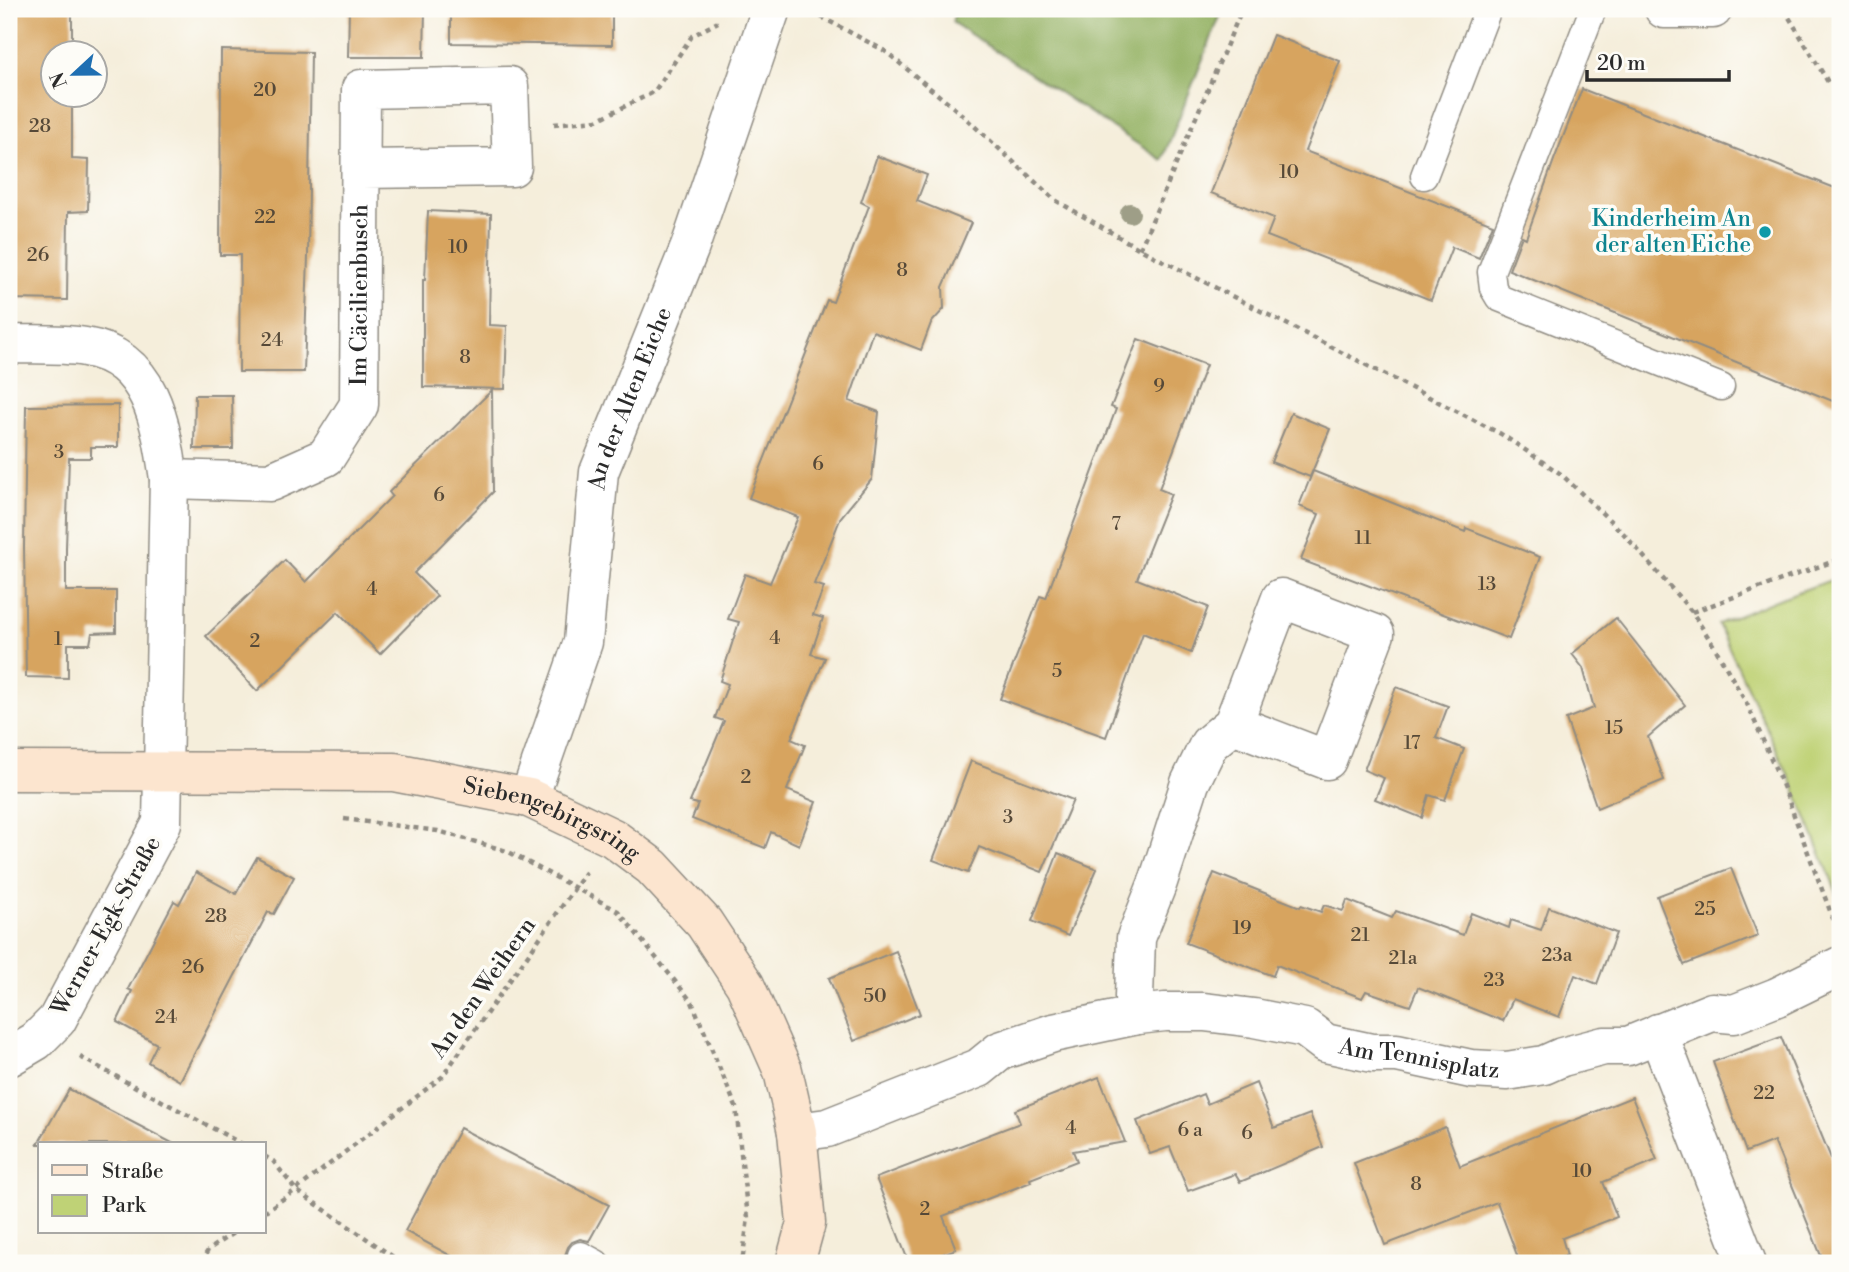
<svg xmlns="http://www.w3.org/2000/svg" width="1849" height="1272" viewBox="0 0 1849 1272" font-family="'Libre Bodoni',serif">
<rect width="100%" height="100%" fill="#fdfcf7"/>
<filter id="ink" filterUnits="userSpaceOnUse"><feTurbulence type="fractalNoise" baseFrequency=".0143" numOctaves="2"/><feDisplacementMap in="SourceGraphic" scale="14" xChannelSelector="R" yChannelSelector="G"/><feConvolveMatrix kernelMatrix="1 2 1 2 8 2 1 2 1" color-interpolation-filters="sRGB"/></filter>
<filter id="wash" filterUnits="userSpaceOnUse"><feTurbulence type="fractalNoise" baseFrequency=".00686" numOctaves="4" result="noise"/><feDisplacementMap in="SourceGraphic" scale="28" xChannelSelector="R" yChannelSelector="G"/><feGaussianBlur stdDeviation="1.57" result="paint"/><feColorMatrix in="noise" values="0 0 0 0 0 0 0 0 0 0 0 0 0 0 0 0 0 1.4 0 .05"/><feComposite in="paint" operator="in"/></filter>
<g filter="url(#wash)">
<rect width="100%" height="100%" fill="#f5eedb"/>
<polygon fill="#bfd276" stroke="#757e50" stroke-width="2" points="1840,577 1840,900 1793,785 1718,624 1781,598"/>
<polygon fill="#97b467" stroke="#617049" stroke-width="2" points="956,9 1223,9 1162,160 952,22"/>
<g id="blocks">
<g fill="#d7a45f">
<polygon points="9,9 72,9 72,52 52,52 52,94 72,94 72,159 89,160 88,211 68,212 67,300 9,299"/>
<polygon points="349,9 425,9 424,57 348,57"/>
<polygon points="451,9 612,9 612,45 451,43"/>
<polygon points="1273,35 1340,61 1305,151 1493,224 1479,258 1452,247 1431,300 1267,236 1274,218 1211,193"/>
<polygon points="221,50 311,52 308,256 304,372 239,372 240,255 220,255"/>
<polygon points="1582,89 1840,190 1840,404 1509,270 1522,236 1526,238 1554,160"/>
<polygon points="877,156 927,175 917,201 971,223 943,287 944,309 931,323 921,350 873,331 849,401 879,412 872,479 841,517 814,584 824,587 813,615 823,618 811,654 825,658 791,739 805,745 787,790 816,802 799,845 771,832 765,848 692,819 698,804 690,802 724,721 715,718 728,684 720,681 739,622 728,619 745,574 770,583 798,517 749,498 827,300 833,302 869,206 861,202"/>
<polygon points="428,211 491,214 489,325 507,326 505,389 423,387 423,280 425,280"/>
<polygon points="1138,339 1206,365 1159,489 1171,494 1137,579 1208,607 1191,653 1143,633 1106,737 1000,699 1040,596 1046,598 1116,409 1111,407"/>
<polygon points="492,390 493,492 414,573 437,596 380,654 338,612 257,691 206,636 285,560 306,582 392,496 389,492"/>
<polygon points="195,395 232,395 233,449 194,449"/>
<polygon points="118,405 118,447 91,447 91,458 69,458 66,548 66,591 116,591 116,632 92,633 90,644 68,644 68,678 26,677 24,547 26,406"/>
<polygon points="1291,413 1330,429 1310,477 1271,462"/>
<polygon points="1313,471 1465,532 1466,528 1540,557 1509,639 1301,560 1319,514 1299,506"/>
<polygon points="1616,618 1685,705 1648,737 1664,780 1597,808 1566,719 1594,708 1583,668 1572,654"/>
<polygon points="1396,687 1448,706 1436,738 1464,749 1445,800 1429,795 1422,818 1375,799 1384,778 1364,770"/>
<polygon points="971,761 1073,800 1042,872 979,847 968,873 933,860"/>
<polygon points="1058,853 1097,869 1068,936 1032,921"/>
<polygon points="257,857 294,877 274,914 268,912 180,1081 148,1062 157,1044 117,1022 132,991 128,989 174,901 179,904 196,872 236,894"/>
<polygon points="1731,868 1758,936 1684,965 1657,896"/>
<polygon points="1214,873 1300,907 1301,905 1321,912 1324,905 1343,911 1347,900 1392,918 1396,911 1463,935 1471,913 1509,928 1511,920 1541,930 1549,907 1616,933 1597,984 1575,975 1559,1017 1513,999 1503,1021 1418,987 1410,1006 1366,991 1362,998 1277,965 1273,976 1186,943"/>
<polygon points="896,951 920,1014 854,1041 829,978"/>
<polygon points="1781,1037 1840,1180 1840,1263 1824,1263 1774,1141 1746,1152 1713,1062"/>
<polygon points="1099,1077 1125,1142 1073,1151 1077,1161 1030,1179 1031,1182 943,1216 956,1249 919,1263 909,1263 876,1178 1020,1123 1015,1110"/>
<polygon points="1256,1083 1274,1128 1310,1114 1323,1147 1240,1182 1235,1174 1188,1191 1170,1147 1150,1154 1137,1121 1203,1094 1207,1104"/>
<polygon points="69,1089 174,1144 38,1144"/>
<polygon points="1632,1097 1657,1160 1603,1182 1617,1217 1562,1238 1567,1255 1548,1263 1520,1263 1497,1202 1385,1245 1354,1163 1445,1127 1460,1166"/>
<polygon points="460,1128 609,1205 589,1241 580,1239 572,1242 568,1247 565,1255 568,1263 464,1263 405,1231"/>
</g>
</g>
</g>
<g filter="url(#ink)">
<use href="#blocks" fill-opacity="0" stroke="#908c83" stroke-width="2"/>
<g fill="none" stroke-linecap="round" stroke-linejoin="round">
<g stroke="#908c83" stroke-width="29">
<g id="lane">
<polyline points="1593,9 1491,272 1493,288 1499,298 1721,387"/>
<polyline points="1424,176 1488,9"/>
<polyline points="581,1255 596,1263"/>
</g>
</g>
<g stroke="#908c83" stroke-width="41">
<g id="street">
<polyline points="1664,9 1713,9"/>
<path d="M9,344C34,345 61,343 85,347C152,358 161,424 169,479L162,823L57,1020L36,1041L9,1057"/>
<path id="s1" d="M169,479L270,482L326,457L359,405L361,89L509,86L512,167L361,169"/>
<path id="s2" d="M529,798L583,642L599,472L690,247L771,9"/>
<polyline points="1138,1015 1134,997 1136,938 1158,882 1190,783 1209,744 1233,724 1281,598 1375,634 1327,760 1233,724"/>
<polyline points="1658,1033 1747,1263"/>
<path id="s3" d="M797,1132L827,1128L979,1068L1000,1051L1053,1033L1138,1015L1165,1012H1204L1254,1018L1305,1028L1325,1043L1372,1053H1397L1471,1069L1507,1071L1544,1065L1562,1057L1604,1046H1628L1712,1012L1734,1014L1777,997L1840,966"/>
</g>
</g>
<g stroke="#908c83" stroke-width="41">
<g id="secondary">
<path id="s4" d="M9,771L394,772L529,798L613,838L652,867L704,923L745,985L783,1071L797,1132L806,1223L795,1263"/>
</g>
</g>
<g stroke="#908c83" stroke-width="4.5" stroke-dasharray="5 5" stroke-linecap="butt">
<polyline points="1784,9 1828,82 1840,87"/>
<polyline points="812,12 885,51 959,112 1055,200 1140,249 1501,434 1561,474 1624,534 1692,612 1714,646 1748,706 1783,786 1835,924"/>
<polyline points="554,124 597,120 654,92 692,36 718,22"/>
<polyline points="1140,249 1242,9"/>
<polyline points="1692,612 1840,559"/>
<polyline points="344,819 438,831 507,851 618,911 692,1002 736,1107 748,1218 742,1263"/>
<polyline points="80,1057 242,1144"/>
<polyline points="264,1156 273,1161 296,1190 402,1263"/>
<polyline points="264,1212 296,1190 442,1077 586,872"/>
<polyline points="200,1263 209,1249 235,1232"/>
</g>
<use href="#lane" stroke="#fff" stroke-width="26"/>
<use href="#street" stroke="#fff" stroke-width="38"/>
<use href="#secondary" stroke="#fce5cf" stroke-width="38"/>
</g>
<circle fill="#9e9e87" cx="1130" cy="213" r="10"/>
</g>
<circle fill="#0f9aa8" stroke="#fdfcf7" stroke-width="2.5" cx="1765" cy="232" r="7"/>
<g text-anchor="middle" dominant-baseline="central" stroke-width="7" stroke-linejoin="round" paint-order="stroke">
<g font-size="19" fill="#564938">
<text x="265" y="90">20</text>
<text x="40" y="126">28</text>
<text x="1289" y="172">10</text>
<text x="265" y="217">22</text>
<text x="458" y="247">10</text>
<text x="38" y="255">26</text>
<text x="902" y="270">8</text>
<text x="272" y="340">24</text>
<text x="465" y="357">8</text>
<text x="1159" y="386">9</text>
<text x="59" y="452">3</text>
<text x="818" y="464">6</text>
<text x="439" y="495">6</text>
<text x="1116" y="524">7</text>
<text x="1363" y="538">11</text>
<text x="1487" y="584">13</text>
<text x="372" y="589">4</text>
<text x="775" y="638">4</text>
<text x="58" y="639">1</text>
<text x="255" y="641">2</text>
<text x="1057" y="671">5</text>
<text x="1614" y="728">15</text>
<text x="1412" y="743">17</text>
<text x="746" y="777">2</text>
<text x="1008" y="817">3</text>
<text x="1705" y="909">25</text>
<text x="216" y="916">28</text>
<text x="1242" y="928">19</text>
<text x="1360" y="935">21</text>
<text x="1557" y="955">23a</text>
<text x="1403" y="958">21a</text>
<text x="193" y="967">26</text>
<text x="1494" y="980">23</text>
<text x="875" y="996">50</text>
<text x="166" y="1017">24</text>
<text x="1764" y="1093">22</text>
<text x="1071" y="1128">4</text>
<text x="1190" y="1130">6 a</text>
<text x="1247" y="1133">6</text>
<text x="1582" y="1171">10</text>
<text x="1416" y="1184">8</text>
<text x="925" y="1209">2</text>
</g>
<g font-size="23" fill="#0d838f" stroke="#fdfcf7" text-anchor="end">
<text x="1751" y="219">Kinderheim An<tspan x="1751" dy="26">der alten Eiche</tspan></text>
</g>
<g font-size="23" fill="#2b2b2b" stroke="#fdfcf7">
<text stroke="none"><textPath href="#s1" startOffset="334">Im Cäcilienbusch</textPath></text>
<text stroke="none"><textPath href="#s2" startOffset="415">An der Alten Eiche</textPath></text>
<text stroke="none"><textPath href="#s4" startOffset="551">Siebengebirgsring</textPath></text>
<text transform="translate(106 926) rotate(-61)">Werner-Egk-Straße</text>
<text transform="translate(483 988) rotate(-55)">An den Weihern</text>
<text stroke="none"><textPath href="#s3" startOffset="653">Am Tennisplatz</textPath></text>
</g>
</g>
<rect width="1849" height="1272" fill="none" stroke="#fdfcf7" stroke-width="35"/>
<rect x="38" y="1142" width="228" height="91" fill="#fdfcf7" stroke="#a9a8a5" stroke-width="2"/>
<rect x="52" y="1165" width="35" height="10" fill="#fce5cf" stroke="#a9a8a5" stroke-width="2"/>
<text x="102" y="1178" font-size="21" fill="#2b2b2b">Straße</text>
<rect x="52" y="1195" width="35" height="21" fill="#bfd276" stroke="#a9a8a5" stroke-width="2"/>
<text x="102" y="1212" font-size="21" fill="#2b2b2b">Park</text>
<g transform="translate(74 74) rotate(248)"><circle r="33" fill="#fdfcf7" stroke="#a9a8a5" stroke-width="2"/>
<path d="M0-5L12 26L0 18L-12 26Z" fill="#1f6fb2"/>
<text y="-10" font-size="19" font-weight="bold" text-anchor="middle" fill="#2b2b2b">N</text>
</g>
<path d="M1587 70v10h142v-10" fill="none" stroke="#2b2b2b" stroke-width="3.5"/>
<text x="1597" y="70" font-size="21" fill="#2b2b2b" stroke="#fdfcf7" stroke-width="5" paint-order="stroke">20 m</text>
</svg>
